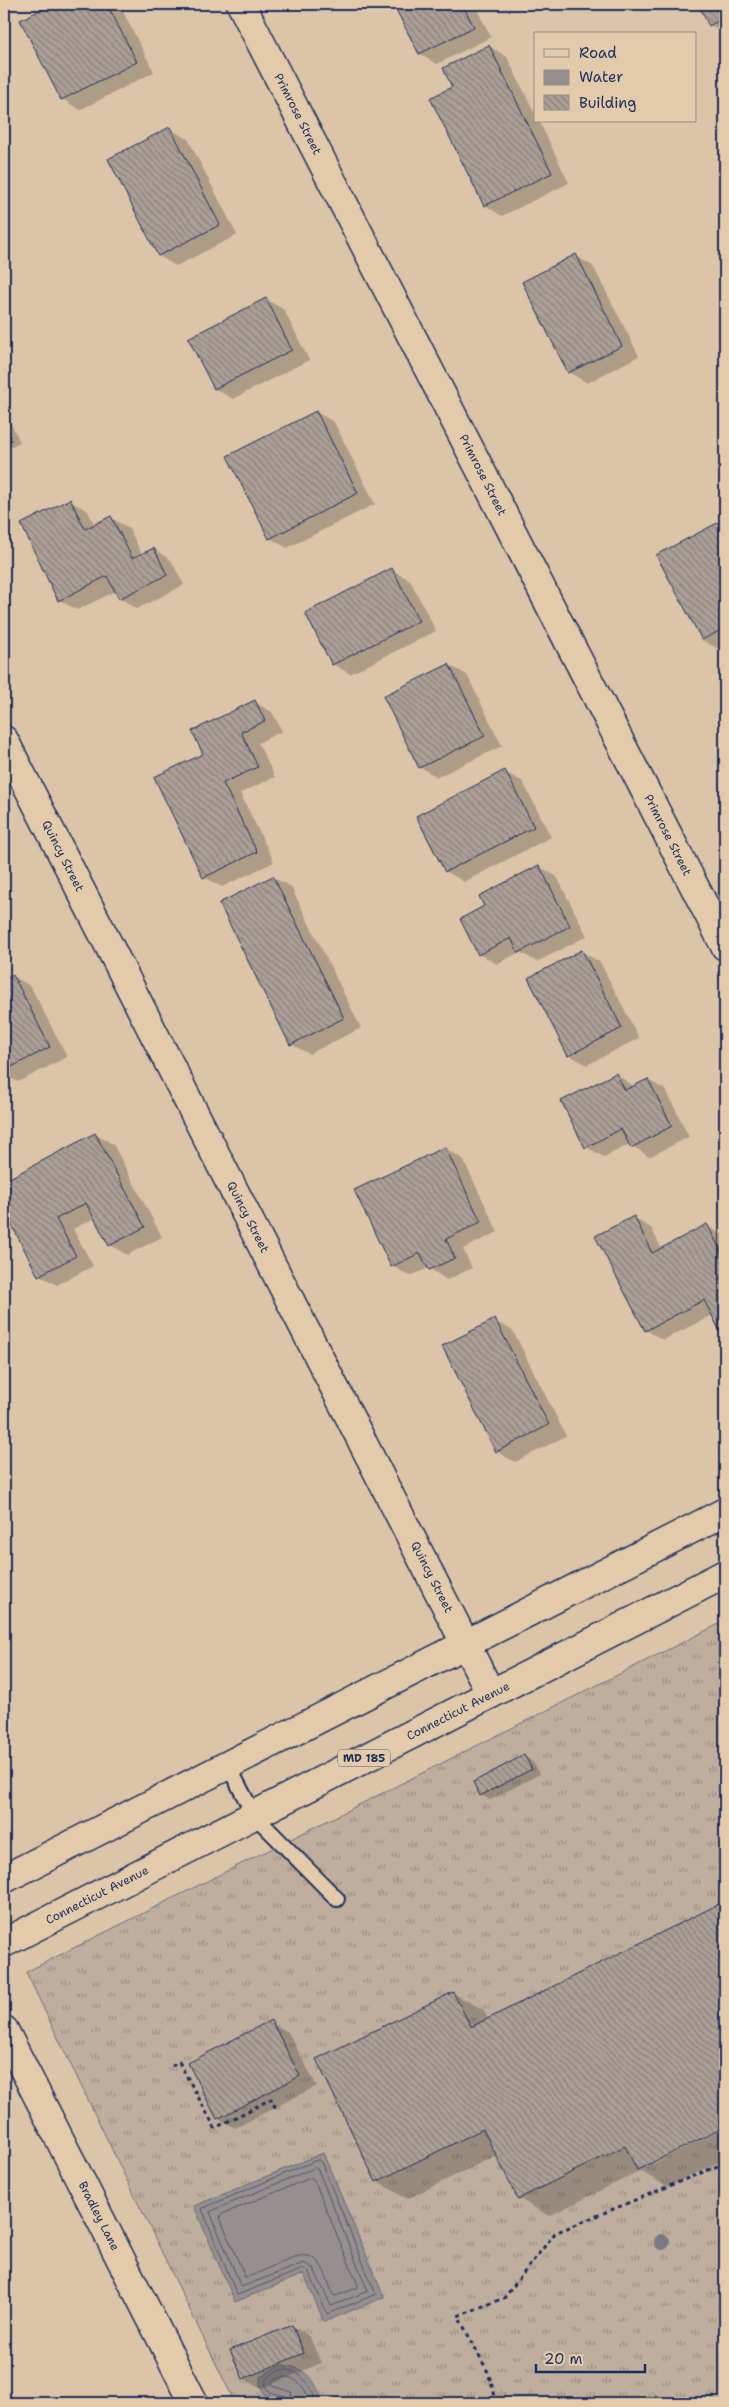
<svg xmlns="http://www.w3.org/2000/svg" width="729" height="2407" viewBox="0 0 729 2407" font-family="'Shantell Sans',sans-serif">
<defs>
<pattern id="grass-tufts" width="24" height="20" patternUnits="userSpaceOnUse" patternTransform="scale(1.25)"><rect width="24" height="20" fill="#bfae9d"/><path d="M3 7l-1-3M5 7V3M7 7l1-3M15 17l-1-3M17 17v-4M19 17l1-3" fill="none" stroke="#9a8e83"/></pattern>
<pattern id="building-back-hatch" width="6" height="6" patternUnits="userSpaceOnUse" patternTransform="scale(1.25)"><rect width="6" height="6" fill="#ac9f96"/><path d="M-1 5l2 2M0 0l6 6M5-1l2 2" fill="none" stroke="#8b827e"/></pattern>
</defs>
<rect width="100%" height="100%" fill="#dbc4a8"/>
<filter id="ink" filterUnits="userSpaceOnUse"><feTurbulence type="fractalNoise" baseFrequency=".02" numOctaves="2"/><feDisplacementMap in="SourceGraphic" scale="10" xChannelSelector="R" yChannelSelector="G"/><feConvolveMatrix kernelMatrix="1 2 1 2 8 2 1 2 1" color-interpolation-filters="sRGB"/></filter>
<g filter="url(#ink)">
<polygon fill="url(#grass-tufts)" stroke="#6d6e7e" points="725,1621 725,2403 235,2403 26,1972"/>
<g fill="#978f8e" stroke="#65697b">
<polygon points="323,2153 384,2297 324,2322 304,2274 235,2302 194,2206"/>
<path d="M279,2365C302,2365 319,2380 321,2403H286L283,2400L264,2394L260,2386V2377Z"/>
</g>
<g fill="#0003">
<polygon points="55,4 119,4 154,72 80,110 62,99 22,21"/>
<polygon points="395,4 474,4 491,37 437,64 420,54"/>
<polygon points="699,4 725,4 725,34 710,25"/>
<polygon points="489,46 507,57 535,114 535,121 539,121 569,183 502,216 485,205 454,88"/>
<polygon points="170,129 188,139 237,235 176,266 159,256"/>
<polygon points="576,256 593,266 639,356 587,383 569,372"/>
<polygon points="266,299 284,310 309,360 233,399 215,389 190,338"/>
<polygon points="4,409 20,442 4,450"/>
<polygon points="316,412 334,422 375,504 287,548 270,538"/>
<polygon points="70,501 88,511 95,526 111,518 129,528 142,555 154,549 171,560 184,585 137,609 120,598 116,591 77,610 59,600"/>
<polygon points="725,520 725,647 720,650 702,640 658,556"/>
<polygon points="392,570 410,580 436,631 350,674 333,664"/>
<polygon points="449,665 467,675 502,746 437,777 420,767"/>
<polygon points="254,702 272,712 282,731 258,743 275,777 240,793 274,862 222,887 204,877 205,754"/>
<polygon points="505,772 523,782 551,837 464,882 446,871"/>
<polygon points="539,866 557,877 587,936 537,962 520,952 497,964 479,954 486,907"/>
<polygon points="273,877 291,887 361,1028 309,1054 291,1044"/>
<polygon points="582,952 600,962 639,1038 587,1065 569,1055"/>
<polygon points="13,976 31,987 67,1057 18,1082 4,1074 4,981"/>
<polygon points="616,1074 635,1087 648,1080 666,1090 689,1137 649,1157 630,1144 604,1157 586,1147"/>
<polygon points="95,1134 113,1144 162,1237 127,1255 110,1245 95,1218 73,1229 93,1266 57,1285 39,1275 4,1208 4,1182"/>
<polygon points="445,1148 463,1159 498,1232 463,1249 472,1268 447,1280 429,1268 410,1276 392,1266"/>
<polygon points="634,1218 651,1228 662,1249 707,1226 725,1236 725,1338 713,1315 663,1340 646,1330"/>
<polygon points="495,1321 513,1331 566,1436 515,1462 497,1452 444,1347"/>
<polygon points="4,1454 10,1468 4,1471"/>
<polygon points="524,1756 533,1762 540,1774 490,1800 481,1795"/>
<polygon points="725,1902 725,2125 651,2162 653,2164 725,2128 725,2159 668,2187 640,2171 549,2216 518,2198 497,2155 407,2199 377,2181 453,1993 484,2010 488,2020"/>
<polygon points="271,2022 288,2032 317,2086 235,2128 218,2118"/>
<polygon points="292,2326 310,2337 321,2363 261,2389 244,2378"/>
<polygon points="4,2391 10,2395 15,2403 4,2403"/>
</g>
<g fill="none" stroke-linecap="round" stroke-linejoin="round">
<g stroke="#4d5571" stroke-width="1">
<polygon points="318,2160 321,2162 376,2294 327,2314 309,2272 303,2269 237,2295 202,2209"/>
<polygon points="315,2168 318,2170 368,2291 331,2306 314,2269 304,2263 241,2287 210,2212"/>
<path d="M311,2178L314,2180L358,2285L357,2288L336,2296L333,2295C329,2285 326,2272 319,2263C303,2241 265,2275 245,2277L220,2218L221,2215Z"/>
<path d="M289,2403L286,2396L269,2392L265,2386L266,2379C287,2357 312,2379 316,2403"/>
<path d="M295,2403L291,2392L272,2386V2381C290,2370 306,2384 310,2403"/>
</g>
</g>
<g fill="url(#building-back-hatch)" stroke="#1b2f5e">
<polygon points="52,4 107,4 137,62 61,100 20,20"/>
<polygon points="393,4 462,4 474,27 419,54"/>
<polygon points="698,4 725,4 725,17 709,26"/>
<polygon points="489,45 552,173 484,206 430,98 452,87 443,68"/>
<polygon points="170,127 220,225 158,256 108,159"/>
<polygon points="576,254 622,346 568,373 522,282"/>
<polygon points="266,298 292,350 214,389 188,338"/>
<polygon points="316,411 358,493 269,539 227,456"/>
<polygon points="70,499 85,529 111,516 132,558 154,548 167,575 119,599 107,576 58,601 21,524"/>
<polygon points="725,519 725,628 702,640 656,555"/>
<polygon points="392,568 419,621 332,665 305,613"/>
<polygon points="449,664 485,736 419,768 383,696"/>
<polygon points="255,700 265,721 241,732 258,767 223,783 257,852 203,878 154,777 203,754 192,731"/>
<polygon points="505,770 534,827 445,872 416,816"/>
<polygon points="539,865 570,926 518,953 511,938 478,955 460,919 484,906 479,896"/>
<polygon points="273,876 344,1018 290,1045 219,903"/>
<polygon points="582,950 622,1028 568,1056 528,978"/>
<polygon points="13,975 50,1047 4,1071 4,980"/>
<polygon points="616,1073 625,1090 648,1079 672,1126 631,1148 621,1129 585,1148 561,1101"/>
<polygon points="95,1133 145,1227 109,1246 86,1203 56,1219 76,1256 38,1276 4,1210 4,1181"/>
<polygon points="445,1147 481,1222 446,1239 455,1258 429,1270 420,1253 391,1267 354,1190"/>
<polygon points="634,1216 652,1253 707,1224 725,1259 725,1341 704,1300 645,1331 595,1236"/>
<polygon points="495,1319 549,1425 496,1452 442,1346"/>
<polygon points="524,1755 532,1769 480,1796 473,1782"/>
<polygon points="725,1901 725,2127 637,2170 625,2146 518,2199 483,2129 376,2182 316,2059 453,1992 471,2027"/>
<polygon points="271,2020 300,2076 217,2119 188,2063"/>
<polygon points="292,2325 304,2353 243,2379 230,2350"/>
</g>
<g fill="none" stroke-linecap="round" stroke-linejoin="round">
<g stroke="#1b2f5e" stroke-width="18">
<polyline id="lane" points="228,1765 254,1815 337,1899"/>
</g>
<g stroke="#1b2f5e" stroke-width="31">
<g id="street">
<polyline points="241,4 725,946"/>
<polyline points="4,740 491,1694"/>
</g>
</g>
<g stroke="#1b2f5e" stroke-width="31">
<polyline id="secondary" points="4,2030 194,2403"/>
</g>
<g stroke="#1b2f5e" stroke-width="31">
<g id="primary">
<polyline points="4,1879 725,1512"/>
<polyline points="4,1943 725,1574"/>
</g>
</g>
<g stroke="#1b2f5e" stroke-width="3" stroke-dasharray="4 4" stroke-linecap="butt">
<polyline points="172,2066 179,2062 215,2128 271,2099 277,2111"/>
<polyline points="497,2403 488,2372 458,2316 504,2298 555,2233 725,2163"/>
</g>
<use href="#lane" stroke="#e3caab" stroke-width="14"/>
<use href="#street" stroke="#e3caab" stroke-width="28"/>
<use href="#secondary" stroke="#e3caab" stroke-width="28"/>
<use href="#primary" stroke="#e3caab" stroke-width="28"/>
</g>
<circle fill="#7a7983" cx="662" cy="2242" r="8"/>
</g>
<g text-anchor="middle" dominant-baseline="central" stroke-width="4.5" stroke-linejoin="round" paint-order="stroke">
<rect fill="#e3caab" stroke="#575e75" stroke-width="1" x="338" y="1749.5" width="52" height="17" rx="4"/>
<g font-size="11" font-weight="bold" fill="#1b2f5e">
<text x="364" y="1758">MD 185</text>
</g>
<g font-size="12" fill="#1b2f5e" stroke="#e3caab">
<text transform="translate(298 114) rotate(63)">Primrose Street</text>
<text transform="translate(483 475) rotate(63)">Primrose Street</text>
<text transform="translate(668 835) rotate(63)">Primrose Street</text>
<text transform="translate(63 856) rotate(63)">Quincy Street</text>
<text transform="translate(248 1217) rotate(63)">Quincy Street</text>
<text transform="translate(432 1577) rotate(63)">Quincy Street</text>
<text transform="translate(458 1711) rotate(-27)">Connecticut Avenue</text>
<text transform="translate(97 1895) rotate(-27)">Connecticut Avenue</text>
<text transform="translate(99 2216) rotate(63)">Bradley Lane</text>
</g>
</g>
<rect width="729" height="2407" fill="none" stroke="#e3caab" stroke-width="20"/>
<rect x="10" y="10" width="709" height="2387" fill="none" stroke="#1b2f5e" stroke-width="2" filter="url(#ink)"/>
<rect x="534" y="32" width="162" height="90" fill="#e3caab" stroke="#938c8c"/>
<rect x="544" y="49" width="25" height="8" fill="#e3caab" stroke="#938c8c"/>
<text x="579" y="58" font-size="15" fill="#1b2f5e">Road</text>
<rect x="544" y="70" width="25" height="15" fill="#978f8e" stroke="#938c8c"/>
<text x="579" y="82" font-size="15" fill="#1b2f5e">Water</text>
<rect x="544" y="95" width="25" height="15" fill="url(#building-back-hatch)" stroke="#938c8c"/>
<text x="579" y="108" font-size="15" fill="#1b2f5e">Building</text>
<path d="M536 2364v8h109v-8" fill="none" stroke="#1b2f5e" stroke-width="2.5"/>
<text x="544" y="2364" font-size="15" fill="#1b2f5e" stroke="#e3caab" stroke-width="4" paint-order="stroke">20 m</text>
</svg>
